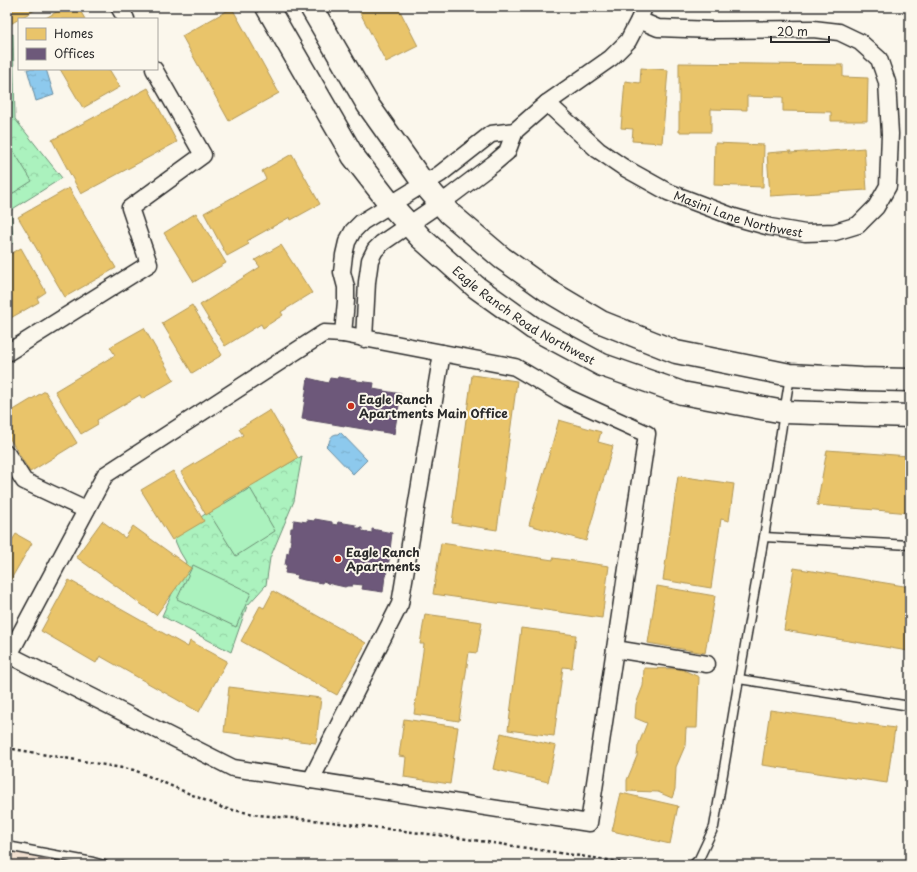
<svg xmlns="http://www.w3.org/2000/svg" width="917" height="872" viewBox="0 0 917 872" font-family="'Playpen Sans',sans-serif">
<defs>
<pattern id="forest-crowns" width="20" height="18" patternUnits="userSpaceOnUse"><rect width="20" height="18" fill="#abf2be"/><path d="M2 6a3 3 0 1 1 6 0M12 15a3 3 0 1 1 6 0" fill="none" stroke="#93d0a3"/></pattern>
<pattern id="water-ripples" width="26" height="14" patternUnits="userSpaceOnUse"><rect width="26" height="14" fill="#8dc9ed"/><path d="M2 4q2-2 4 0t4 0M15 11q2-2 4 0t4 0" fill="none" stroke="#7aadcb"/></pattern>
</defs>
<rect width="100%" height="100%" fill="#fbf7ec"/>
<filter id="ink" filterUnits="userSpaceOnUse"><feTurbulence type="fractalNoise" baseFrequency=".025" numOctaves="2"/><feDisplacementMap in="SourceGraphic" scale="8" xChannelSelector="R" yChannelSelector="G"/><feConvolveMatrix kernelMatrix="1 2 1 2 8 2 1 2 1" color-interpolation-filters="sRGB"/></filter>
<g filter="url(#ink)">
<polygon fill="#f3e1d1" points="7,850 104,865 7,865"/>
<g fill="url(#forest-crowns)" stroke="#6b8e74">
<polygon points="13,34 15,119 62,178 11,210 13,243 7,246 7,36"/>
<polygon points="302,456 294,501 270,558 266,585 247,606 231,652 162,616 186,562 180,552 173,536 239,491"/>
</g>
<g fill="#abf2be" stroke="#6b8e74">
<polygon points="13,150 32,181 7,197 7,154"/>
<polygon points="250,488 275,531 236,556 209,513"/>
<polygon points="193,565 251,593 236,627 177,599"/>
</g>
<g fill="url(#water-ripples)" stroke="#668a9f">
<polygon points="27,69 46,69 54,95 36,101"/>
<path d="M340,432L367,460L353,474L326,446L329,443C330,438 332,434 338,434Z"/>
</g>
<g fill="#e9c46a" stroke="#b09657">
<polygon points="7,7 40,7 7,26"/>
<polygon points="65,7 78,7 85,19 44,19"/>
<polygon points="357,7 398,7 418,46 386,62"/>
<polygon points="232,8 279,93 229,121 182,36"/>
<polygon points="679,63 843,65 843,77 868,78 867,121 831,121 831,112 783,111 783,97 747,96 747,110 711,109 711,132 679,132"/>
<polygon points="641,68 668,70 662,143 632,141 633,129 621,128 625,81 640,83"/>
<polygon points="60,69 109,69 120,87 83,108"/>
<polygon points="148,88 177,142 81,194 52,140"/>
<polygon points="715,143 764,145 763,187 714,185"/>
<polygon points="864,148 867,190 770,196 767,153 791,151 790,153 819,151 819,152"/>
<polygon points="292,154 320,204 291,220 290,217 247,241 249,244 227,256 204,213 266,179 262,171"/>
<polygon points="69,188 116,268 65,297 18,217"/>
<polygon points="196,213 226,263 194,282 164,233"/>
<polygon points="281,245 312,293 281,312 283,315 263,328 261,324 225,346 200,305 260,267 255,260"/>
<polygon points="21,248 46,292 37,298 39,302 7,320 7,256"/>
<polygon points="192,305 222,355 192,373 162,323"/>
<polygon points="144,328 174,380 142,399 140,395 97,420 98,424 81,434 55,391 115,355 110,347"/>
<polygon points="472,375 517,381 497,530 452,523"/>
<polygon points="45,391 77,443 30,472 7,434 7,414"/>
<polygon points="270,410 298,458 224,502 225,504 206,515 181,472 243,435 239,429"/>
<polygon points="559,420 601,432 598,442 613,446 586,541 529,525"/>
<polygon points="827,450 909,456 908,480 910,480 910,513 817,505"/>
<polygon points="173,471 204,521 172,540 141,490"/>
<polygon points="678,476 734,484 729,521 721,519 711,588 663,580"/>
<polygon points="102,521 125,538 133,526 191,568 156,615 76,557"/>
<polygon points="16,534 32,543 7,586 7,539 11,542"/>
<polygon points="441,543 553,560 553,558 609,566 602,618 433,594"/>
<polygon points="794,568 910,587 910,640 908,651 784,630"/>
<polygon points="69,580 188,647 190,641 227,661 199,712 100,656 96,663 41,631"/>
<polygon points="657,586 715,596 705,653 648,643"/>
<polygon points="273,591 366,643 337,695 241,641 260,606 264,608"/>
<polygon points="425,614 482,622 477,653 469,652 459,721 414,714 424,644 420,644"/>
<polygon points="521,628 576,635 572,668 563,667 554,736 508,730"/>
<polygon points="644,668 681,669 699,677 697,728 686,728 685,746 676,767 675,789 672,798 658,792 627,791 627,780 637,756 638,746 647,723 635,718 636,704 643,686"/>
<polygon points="229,687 321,698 316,743 224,732"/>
<polygon points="770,710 895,728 887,783 762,765"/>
<polygon points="404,719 458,727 450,784 404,777 406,757 399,756"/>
<polygon points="905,727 910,727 910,782 906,782"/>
<polygon points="501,733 556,746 548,782 493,769"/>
<polygon points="621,793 678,806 670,844 612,831"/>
</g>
<g fill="#6d597a" stroke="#594b62">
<polygon points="338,377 357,380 357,381 374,383 373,389 401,394 394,434 302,419 308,378 328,383 330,378 337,379"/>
<polygon points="315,519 332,522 332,524 337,525 338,522 356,525 356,528 362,528 362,531 372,533 372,529 392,533 390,550 391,551 386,575 385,576 383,592 362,589 363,585 353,584 352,586 347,586 345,587 327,583 326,582 323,581 322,583 304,580 297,578 298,575 285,573 287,565 285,565 287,553 289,553 291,540 290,540 291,528 293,528 294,520 307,522 307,520 314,521"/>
</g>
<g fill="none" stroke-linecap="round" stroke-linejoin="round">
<g stroke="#2b2b2b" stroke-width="11">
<g id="service">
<polyline points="764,537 910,545"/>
<polyline points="739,679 910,706"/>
<polyline points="7,846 93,862 104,865"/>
<polyline points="693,865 699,859 714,827 739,679 764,537 790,376"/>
</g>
</g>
<g stroke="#2b2b2b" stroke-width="19">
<g id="minor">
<polyline points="119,7 126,19"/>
<path id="s1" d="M547,103L598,150L623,167L668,192L734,217L770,227L805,233L835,232L858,225L876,207L888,186L890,134L887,82L879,59L860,42L839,32L813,29L713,30L658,28L639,20"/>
<polyline points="343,334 346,301 346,287 342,272 344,255 347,242 353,231 362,222 440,174 491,134 515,131"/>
<polyline points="364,339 367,282 370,260 375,250 382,243 452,195 493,164 507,152 515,131 547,103 611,58 628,41 639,20 644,7"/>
<polyline points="7,353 149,264 130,208 203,155 154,69"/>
<polyline points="7,454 24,481 86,510"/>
<polyline points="615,649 707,664"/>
<polyline points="7,655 9,655 105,475 324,333 343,334 515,367 568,398 647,434 589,823 233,768 9,655"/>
<polyline points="311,780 400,604 442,353"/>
</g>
</g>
<g stroke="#2b2b2b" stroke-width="25">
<g id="secondary">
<path id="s2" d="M267,7L353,156L391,205L421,238L476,287L533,328L602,365L682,393L784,412L910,416"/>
<polyline points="311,7 368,105 424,184 449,213 502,258 547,290 601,322 676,352 790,375 862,379 910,380"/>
</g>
</g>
<polyline stroke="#2b2b2b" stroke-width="2.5" stroke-dasharray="3 3" stroke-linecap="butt" points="7,748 134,770 223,808 259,815 332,822 460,838 640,865"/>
<use href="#service" stroke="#fbf7ec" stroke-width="8"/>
<use href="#minor" stroke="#fbf7ec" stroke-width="16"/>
<use href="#secondary" stroke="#fbf7ec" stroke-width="22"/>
</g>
</g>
<g fill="#c8321e" stroke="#fbf7ec" stroke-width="1.5">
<circle cx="351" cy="406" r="4"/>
<circle cx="338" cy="559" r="4"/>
</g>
<g text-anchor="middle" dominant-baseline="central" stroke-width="4" stroke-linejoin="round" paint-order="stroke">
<g font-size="12" fill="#2b2b2b" stroke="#fbf7ec">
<text stroke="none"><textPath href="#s1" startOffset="225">Masini Lane Northwest</textPath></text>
<text stroke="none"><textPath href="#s2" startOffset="408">Eagle Ranch Road Northwest</textPath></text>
</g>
<g font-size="12" font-weight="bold" fill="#2b2b2b" stroke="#fbf7ec" text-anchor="start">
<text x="359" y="399">Eagle Ranch<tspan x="359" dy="14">Apartments Main Office</tspan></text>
<text x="346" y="552">Eagle Ranch<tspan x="346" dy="14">Apartments</tspan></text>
</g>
</g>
<rect width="917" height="872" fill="none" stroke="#fbf7ec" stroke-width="24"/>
<rect x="12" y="12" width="893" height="848" fill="none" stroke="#2b2b2b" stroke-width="1.5" filter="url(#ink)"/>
<rect x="18" y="18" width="140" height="52" fill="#fbf7ec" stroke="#a8a59f"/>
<rect x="26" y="28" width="20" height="12" fill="#e9c46a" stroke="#a8a59f"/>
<text x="54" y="38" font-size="12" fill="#2b2b2b">Homes</text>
<rect x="26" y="48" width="20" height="12" fill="#6d597a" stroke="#a8a59f"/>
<text x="54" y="58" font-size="12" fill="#2b2b2b">Offices</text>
<path d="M771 36v6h58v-6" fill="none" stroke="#2b2b2b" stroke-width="2"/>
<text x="777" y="36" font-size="12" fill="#2b2b2b" stroke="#fbf7ec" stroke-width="3" paint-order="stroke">20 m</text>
</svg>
